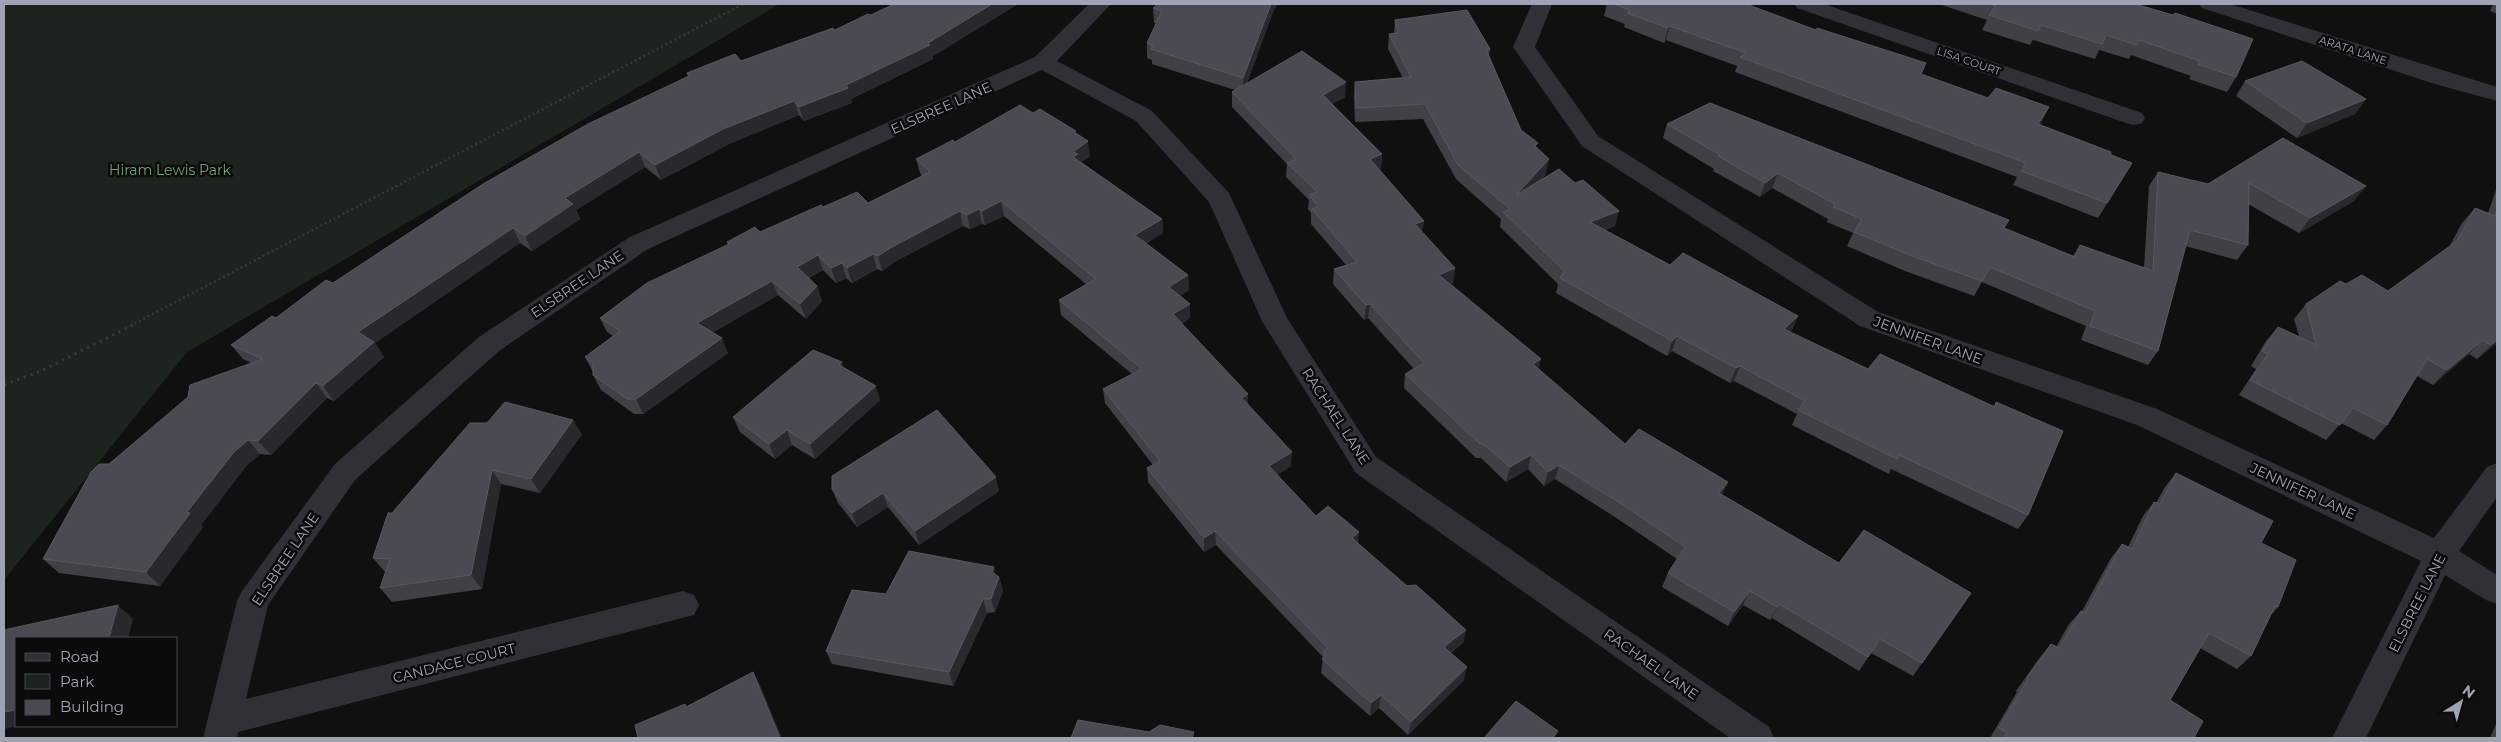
<svg xmlns="http://www.w3.org/2000/svg" width="2501" height="742" viewBox="0 0 2501 742" font-family="Montserrat,sans-serif">
<rect width="100%" height="100%" fill="#101011"/>
<polygon fill="#1c241d" points="4,4 780,4 187,352 4,580"/>
<g fill="none" stroke-linecap="round" stroke-linejoin="round">
<polyline stroke="#36383e" stroke-width="2.5" stroke-dasharray="2 3" stroke-linecap="butt" points="130,326 743,4"/>
<polyline stroke="#36383e" stroke-width="3" stroke-dasharray="2.5 4.5" stroke-linecap="butt" points="4,385 41,371 133,325"/>
<g fill="#303137" fill-rule="evenodd">
<polygon points="1089,4 1111,4 1057,61 1152,111 1229,193 1287,318 1376,457 1769,727 1774,738 1730,738 1356,473 1262,321 1209,202 1136,121 1042,70 648,249 499,351 355,480 268,605 246,699 683,591 694,595 699,605 694,615 238,732 237,738 203,738 237,601 242,591 335,464 479,337 630,237 1035,57"/>
<polygon points="1532,4 1552,4 1535,47 1598,136 1878,312 2157,409 2434,538 2487,467 2497,463 2497,497 2459,551 2497,575 2497,604 2486,600 2445,575 2366,738 2332,738 2421,561 2137,425 1860,326 1582,146 1513,47"/>
<polygon points="1794,4 1824,4 2142,113 2145,118 2142,123 2134,125 2126,123 1797,8"/>
</g>
<polygon fill="#303137" fill-rule="evenodd" points="2199,4 2230,4 2497,87 2497,101 2435,84 2202,8"/>
</g>
<g fill="#404046">
<polygon points="894,4 1018,4 933,56 933,59 851,99 852,103 804,121 799,115 729,144 661,180 645,167 576,210 580,219 532,251 520,243 375,343 384,357 334,401 327,398 271,455 260,454 246,466 201,525 203,527 160,586 59,573 43,559 109,464 251,363 243,359 231,345 333,283 688,77 687,73 741,61 835,30 871,15"/>
<polygon points="1607,4 1746,4 1921,74 1988,98 2049,107 2040,125 2132,163 2098,218 2013,185 2017,177 1735,72 1737,66 1666,40 1664,43 1624,27 1625,24 1604,16"/>
<polygon points="1939,4 2135,4 2236,77 2227,92 2189,79 2191,76 2131,55 2129,59 2099,50 2095,59 2033,40 2030,45 1982,30 1987,20"/>
<polygon points="2493,4 2497,4 2497,14 2490,11"/>
<polygon points="1153,8 1273,12 1247,83 1345,97 1332,104 1382,154 1381,169 1379,170 1422,232 1455,268 1453,283 1451,284 1541,359 1538,369 1625,444 1728,482 1722,495 1839,563 1971,593 1913,676 1871,653 1859,671 1772,618 1770,620 1743,605 1728,626 1662,587 1668,573 1677,559 1618,519 1555,479 1544,486 1528,469 1506,482 1481,458 1476,458 1404,388 1405,374 1414,369 1368,318 1364,320 1333,284 1334,269 1346,265 1311,224 1311,213 1308,209 1309,200 1286,177 1287,164 1232,107 1232,92 1235,90 1152,64 1152,60 1147,58 1147,43 1156,23 1154,23"/>
<polygon points="1395,20 1490,49 1489,55 1521,130 1537,148 1546,174 1540,181 1615,226 1605,230 1670,265 1798,316 1792,330 1790,332 1868,369 1994,406 1996,402 2028,515 2018,529 1891,469 1889,474 1792,425 1797,414 1734,381 1730,383 1672,351 1667,356 1556,293 1558,284 1500,227 1501,219 1456,179 1423,119 1355,122 1354,97 1355,82 1403,78 1388,49 1389,34 1394,33"/>
<polygon points="2245,81 2366,99 2355,114 2297,138 2236,96"/>
<polygon points="1033,113 1076,133 1090,156 1081,162 1162,219 1163,233 1146,243 1188,275 1189,290 1180,296 1190,304 1190,318 1182,324 1248,404 1291,466 1277,475 1316,516 1358,543 1407,586 1466,630 1463,643 1451,653 1464,680 1408,735 1379,708 1370,716 1321,673 1323,657 1216,545 1204,552 1148,482 1147,468 1153,465 1105,403 1103,389 1132,374 1061,315 1059,300 1086,284 1004,216 985,225 982,224 970,229 963,226 896,261 882,271 877,269 852,283 846,278 836,283 823,270 809,278 817,286 822,301 806,319 778,295 712,333 728,353 643,414 634,414 601,390 593,375 593,372 585,357 613,336 607,332 600,318 728,245 727,242 760,232 823,207 868,203 922,176 920,173 916,159 955,142"/>
<polygon points="1667,124 2005,228 2073,256 2080,245 2144,268 2149,186 2158,172 2208,184 2283,138 2354,201 2299,233 2248,204 2248,245 2237,260 2185,246 2158,351 2148,365 2081,340 2086,326 1982,282 1974,296 1905,271 1847,246 1853,233 1827,222 1828,219 1772,188 1760,197 1713,171 1714,169 1663,138"/>
<polygon points="2497,187 2497,343 2477,359 2469,354 2433,385 2417,376 2387,425 2374,440 2341,423 2326,440 2239,395 2256,369 2251,366 2266,341 2278,327 2299,336 2294,319 2306,304 2346,284 2388,291 2449,247 2462,223 2475,208 2488,213"/>
<polygon points="844,368 880,400 815,459 792,445 775,459 740,432 733,417"/>
<polygon points="470,423 582,434 540,493 501,484 482,589 392,602 380,588 386,572 385,572 373,558 392,513"/>
<polygon points="2176,473 2261,543 2278,607 2271,615 2251,656 2237,669 2200,648 2170,700 2194,738 1990,738 2017,692 2016,691 2040,657 2051,644 2056,647 2069,624 2081,611 2082,611 2111,558 2122,544 2128,547 2143,516 2154,502 2156,503 2165,487"/>
<polygon points="832,489 999,491 919,545 888,507 857,527 838,503"/>
<polygon points="996,575 999,577 1003,591 995,612 987,613 953,686 832,664 826,651 886,594"/>
<polygon points="2497,722 2497,738 2490,738"/>
</g>
<g fill="#29282c">
<polygon points="992,4 1018,4 933,56 933,59 851,99 852,103 804,121 799,107 846,85 928,43"/>
<polygon points="1271,4 1278,4 1273,12 1243,93 1243,78"/>
<polygon points="1670,26 1666,40 1664,43 1668,28"/>
<polygon points="1346,82 1345,97 1322,109 1323,95"/>
<polygon points="2366,99 2355,114 2297,138 2307,123"/>
<polygon points="794,101 799,115 729,144 661,180 655,165 723,129"/>
<polygon points="2049,107 2042,122 2031,139 2038,124"/>
<polygon points="1088,141 1090,156 1079,164 1073,157 1073,152"/>
<polygon points="639,152 645,167 576,210 580,219 532,251 525,236 565,198"/>
<polygon points="1382,154 1381,169 1369,174 1370,159"/>
<polygon points="1549,159 1546,174 1513,210 1516,195"/>
<polygon points="1778,173 1772,188 1760,197 1765,183"/>
<polygon points="2366,186 2354,201 2299,233 2310,218"/>
<polygon points="1001,201 1004,216 985,225 982,211"/>
<polygon points="979,209 982,224 970,229 967,215"/>
<polygon points="960,211 963,226 896,261 882,271 878,256 892,247"/>
<polygon points="1619,211 1615,226 1587,237 1590,222"/>
<polygon points="1162,219 1163,233 1136,250 1135,235"/>
<polygon points="1424,221 1422,235 1415,224"/>
<polygon points="513,228 520,243 375,343 384,357 334,401 323,386 358,332"/>
<polygon points="873,254 877,269 852,283 847,268"/>
<polygon points="818,255 823,270 802,282 797,267"/>
<polygon points="842,263 846,278 836,283 831,268"/>
<polygon points="1455,268 1453,283 1437,289 1439,275"/>
<polygon points="1188,275 1189,290 1170,302 1169,287"/>
<polygon points="772,281 778,295 703,338 697,323"/>
<polygon points="817,286 822,301 806,319 800,304"/>
<polygon points="1190,304 1190,318 1174,329 1173,314"/>
<polygon points="1370,304 1368,318 1364,320 1366,305"/>
<polygon points="1798,316 1792,330 1778,344 1784,329"/>
<polygon points="1677,336 1672,351 1667,356 1672,341"/>
<polygon points="722,338 728,353 643,414 636,399"/>
<polygon points="2483,340 2469,354 2433,385 2447,370"/>
<polygon points="2497,340 2497,343 2477,359 2491,345"/>
<polygon points="1541,359 1537,374 1533,364"/>
<polygon points="842,362 846,377 839,365"/>
<polygon points="1740,366 1734,381 1730,383 1736,368"/>
<polygon points="316,383 327,398 271,455 258,441"/>
<polygon points="876,386 880,400 815,459 810,444"/>
<polygon points="1248,394 1248,409 1242,398"/>
<polygon points="573,420 582,434 540,493 531,479"/>
<polygon points="787,430 792,445 775,459 769,444"/>
<polygon points="248,440 260,454 246,466 201,525 203,527 160,586 146,572 187,512 234,452"/>
<polygon points="1292,452 1291,466 1269,481 1269,466"/>
<polygon points="1531,455 1528,469 1506,482 1510,467"/>
<polygon points="1559,465 1555,479 1544,486 1548,472"/>
<polygon points="492,470 501,484 482,589 471,575"/>
<polygon points="996,477 999,491 919,545 915,531"/>
<polygon points="1728,482 1722,496 1719,493"/>
<polygon points="883,493 888,507 857,527 852,513"/>
<polygon points="1215,531 1216,545 1204,552 1204,538"/>
<polygon points="1359,532 1358,546 1352,538"/>
<polygon points="994,567 997,581 992,572"/>
<polygon points="999,577 1003,591 995,612 991,599"/>
<polygon points="1750,591 1743,605 1728,626 1734,612"/>
<polygon points="983,599 987,613 953,686 949,672"/>
<polygon points="1779,604 1772,618 1770,620 1777,607"/>
<polygon points="118,605 133,619 128,638 109,638"/>
<polygon points="1466,630 1463,643 1441,660 1444,647"/>
<polygon points="1467,667 1464,680 1408,735 1411,722"/>
<polygon points="753,672 760,685 782,738 780,738"/>
<polygon points="1381,695 1379,708 1370,716 1371,703"/>
<polygon points="16,710 16,726 19,726 4,729 4,712"/>
</g>
<g fill="#4a4a52" stroke="#585861">
<polygon points="894,4 992,4 928,43 930,45 846,85 848,88 799,107 794,101 723,129 655,165 639,152 565,198 573,204 525,236 513,228 358,332 374,342 323,386 316,383 258,441 248,440 234,452 187,512 190,513 146,572 43,559 91,472 99,464 109,464 188,397 190,385 263,359 231,345 272,316 276,318 326,280 333,283 483,184 588,124 689,76 687,73 735,54 741,61 833,28 835,30 868,14 871,15"/>
<polygon points="1158,4 1271,4 1243,78 1151,49 1153,46 1147,43 1162,11 1153,8"/>
<polygon points="1614,4 1746,4 1816,30 1817,28 1926,63 1921,74 1988,98 1996,88 2049,107 2038,124 2111,152 2111,155 2132,163 2107,203 2021,171 2026,163 1740,57 1746,53 1670,26 1668,28 1627,13 1630,10"/>
<polygon points="1988,4 2135,4 2173,15 2175,13 2253,39 2236,77 2198,64 2200,61 2139,40 2137,45 2106,35 2102,44 2041,25 2038,31 1989,15 1995,6"/>
<polygon points="1467,10 1490,49 1486,50 1521,130 1538,143 1535,146 1549,159 1516,195 1559,169 1575,183 1583,180 1619,211 1590,222 1670,265 1683,253 1798,316 1784,329 1868,369 1880,354 1995,407 1996,402 2063,431 2028,515 1899,455 1897,459 1798,410 1805,401 1740,366 1736,368 1677,336 1672,341 1560,278 1564,271 1503,212 1510,209 1458,165 1425,104 1356,108 1355,82 1411,77 1389,34 1398,33 1395,20"/>
<polygon points="1302,51 1346,82 1323,95 1382,154 1370,159 1424,221 1415,224 1455,268 1439,275 1541,359 1533,364 1625,444 1639,429 1728,482 1719,493 1839,563 1864,530 1971,593 1922,663 1880,639 1868,657 1779,604 1777,607 1750,591 1734,612 1668,573 1685,547 1623,505 1559,465 1548,472 1531,455 1510,467 1483,444 1479,443 1405,374 1424,363 1370,304 1366,305 1334,269 1357,262 1312,209 1318,207 1309,195 1317,192 1287,163 1296,159 1232,92"/>
<polygon points="2302,61 2366,99 2307,123 2245,81"/>
<polygon points="1710,103 2009,220 2004,228 2075,257 2080,245 2153,271 2158,172 2208,184 2283,138 2366,186 2310,218 2249,183 2248,245 2190,230 2158,351 2090,326 2095,311 1990,267 1982,281 1912,256 1854,232 1862,219 1833,207 1835,204 1778,173 1765,183 1718,156 1720,155 1667,124"/>
<polygon points="1020,105 1033,113 1040,109 1076,131 1074,132 1088,141 1073,152 1078,154 1073,157 1162,219 1135,235 1188,275 1169,287 1190,304 1173,314 1248,394 1242,398 1292,452 1269,466 1316,516 1328,506 1359,532 1352,538 1407,586 1416,585 1466,630 1444,647 1467,667 1411,722 1381,695 1371,703 1322,659 1325,655 1323,652 1328,648 1215,531 1204,538 1147,468 1160,461 1103,389 1142,369 1059,300 1096,279 1001,201 982,211 979,209 967,215 960,211 892,247 878,256 873,254 847,268 842,263 831,268 818,255 797,267 817,286 800,304 772,281 697,323 722,338 636,399 627,399 593,375 593,364 585,357 620,331 600,318 647,283 729,244 727,242 755,227 760,232 821,205 823,207 857,192 868,203 930,172 916,159 953,140 955,142"/>
<polygon points="2475,208 2495,216 2497,209 2497,340 2491,345 2483,340 2447,370 2427,359 2387,425 2353,408 2340,425 2250,380 2268,354 2262,351 2278,327 2316,345 2306,304 2340,281 2346,284 2362,275 2388,291 2457,241"/>
<polygon points="813,350 842,362 839,365 876,386 810,444 787,430 769,444 733,417"/>
<polygon points="505,402 573,420 531,479 492,470 471,575 380,588 390,559 373,558 388,513 392,513 470,423 487,423"/>
<polygon points="937,410 996,477 915,531 883,493 852,513 832,489 832,476"/>
<polygon points="2176,473 2273,521 2261,543 2296,560 2278,607 2275,606 2251,656 2209,633 2170,700 2203,721 2194,738 2003,738 2007,733 1999,728 2028,679 2027,678 2051,644 2059,648 2081,611 2085,613 2122,544 2132,549 2154,502 2160,504"/>
<polygon points="909,551 994,567 992,572 999,577 991,599 983,599 949,672 826,651 852,590 886,594"/>
<polygon points="118,605 109,638 16,638 16,710 4,712 4,630"/>
<polygon points="753,672 780,738 638,738 635,725 685,704 686,707"/>
<polygon points="1516,701 1558,731 1553,738 1484,738"/>
<polygon points="1078,720 1149,732 1160,725 1194,732 1192,738 1071,738"/>
</g>
<g text-anchor="middle" dominant-baseline="central" stroke-width="5" stroke-linejoin="round" paint-order="stroke">
<g font-size="11" fill="#9fa4b4" stroke="#0b0b0c">
<text transform="translate(2353 50) rotate(18)">ARATA LANE</text>
<text transform="translate(1969 61) rotate(19)">LISA COURT</text>
</g>
<g font-size="14" fill="#9fa4b4" stroke="#0b0b0c">
<text transform="translate(941 108) rotate(-24)">ELSBREE LANE</text>
<text transform="translate(577 284) rotate(-34)">ELSBREE LANE</text>
<text transform="translate(1928 340) rotate(20)">JENNIFER LANE</text>
<text transform="translate(1336 416) rotate(57)">RACHAEL LANE</text>
<text transform="translate(2303 491) rotate(25)">JENNIFER LANE</text>
<text transform="translate(285 559) rotate(-56)">ELSBREE LANE</text>
<text transform="translate(2417 603) rotate(-63)">ELSBREE LANE</text>
<text transform="translate(454 663) rotate(-14)">CANDACE COURT</text>
<text transform="translate(1651 664) rotate(35)">RACHAEL LANE</text>
</g>
<g font-size="14" fill="#74a17a" stroke="#0b0b0c">
<text x="170" y="170">Hiram Lewis Park</text>
</g>
</g>
<rect width="2501" height="742" fill="none" stroke="#9fa4b4" stroke-width="10"/>
<rect x="15" y="637" width="162" height="90" fill="#0b0b0c" stroke="#46484f"/>
<rect x="25" y="653" width="25" height="8" fill="#303137" stroke="#46484f"/>
<text x="60" y="662" font-size="15" fill="#9fa4b4">Road</text>
<rect x="25" y="674" width="25" height="15" fill="#1c241d" stroke="#46484f"/>
<text x="60" y="687" font-size="15" fill="#9fa4b4">Park</text>
<rect x="25" y="700" width="25" height="15" fill="#4a4a52" stroke="#46484f"/>
<text x="60" y="712" font-size="15" fill="#9fa4b4">Building</text>
<g transform="translate(2461 702) rotate(37)" stroke="#0b0b0c" stroke-width="4" paint-order="stroke">
<path d="M0-4L9 19L0 12L-9 19Z" fill="#9fa4b4"/>
<text y="-8" font-size="14" font-weight="bold" text-anchor="middle" fill="#9fa4b4">N</text>
</g>
</svg>
